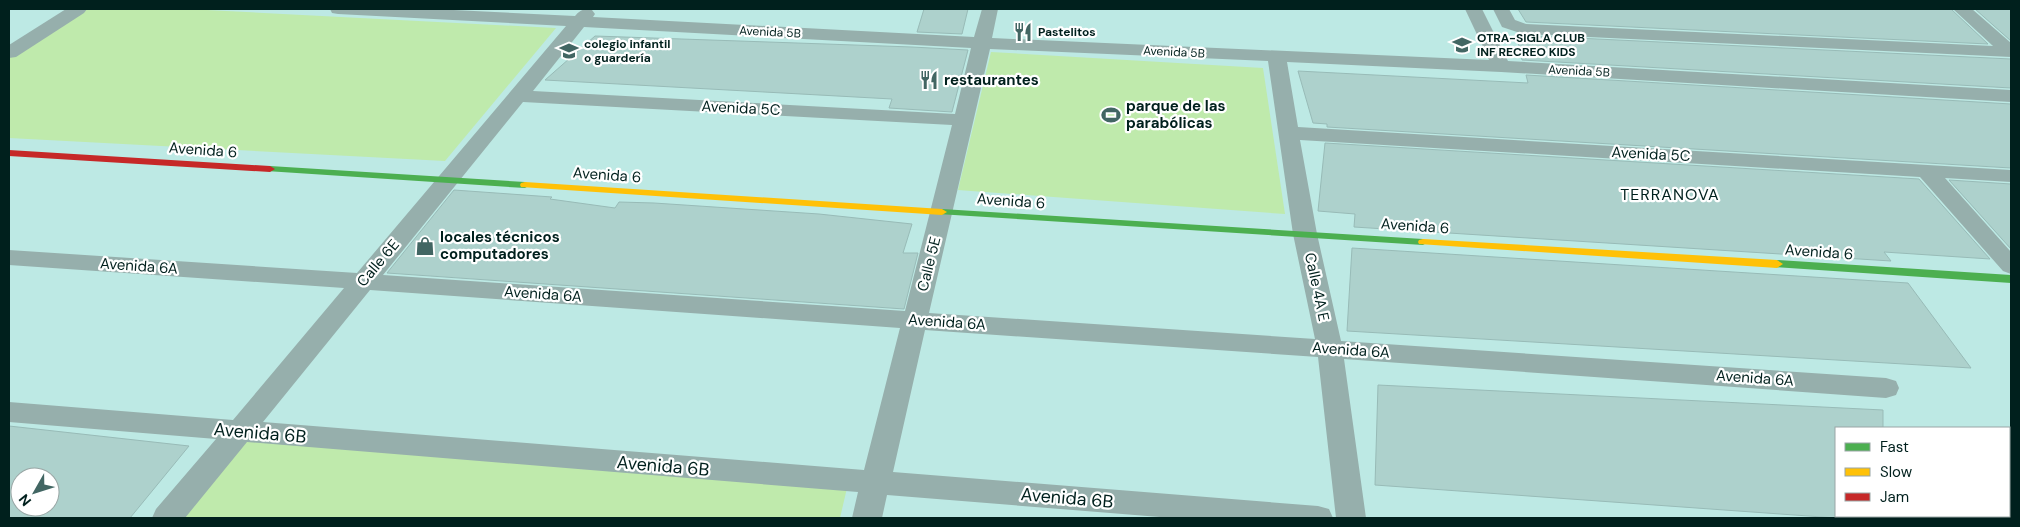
<svg xmlns="http://www.w3.org/2000/svg" width="2020" height="527" viewBox="0 0 2020 527" font-family="'DM Sans',sans-serif">
<rect width="100%" height="100%" fill="#bde9e4"/>
<g fill="#bfeaac">
<polygon points="87,9 187,9 556,28 445,161 9,138 9,58"/>
<polygon points="991,52 1263,68 1285,214 958,190"/>
<polygon points="251,434 847,488 840,518 184,518"/>
</g>
<g fill="#add1cc" stroke="#98bbb7" fill-rule="evenodd">
<polygon points="924,9 968,9 962,34 917,32"/>
<polygon points="1518,9 1951,9 1988,44 1526,22"/>
<polygon points="1975,9 2011,9 2011,41"/>
<polygon points="595,36 912,47 968,50 952,112 889,108 892,99 545,80"/>
<polygon points="1535,36 2011,59 2011,88 1522,60 1517,37 1537,38"/>
<polygon points="1298,71 1528,83 1526,75 2011,104 2011,168 1327,127 1327,124 1313,123"/>
<polygon points="1325,143 1919,179 1990,259 1884,252 1891,261 1354,227 1355,214 1318,211"/>
<polygon points="1949,180 2011,184 2011,249"/>
<polygon points="454,190 552,197 550,199 615,208 619,202 654,203 819,214 912,224 903,253 918,253 904,309 387,273"/>
<polygon points="1352,248 1908,283 1971,368 1347,331"/>
<polygon points="1378,385 1883,410 1883,428 1836,428 1836,518 1375,485"/>
<path d="M9,426L189,446L130,518H9ZM20,477H50V507H20Z"/>
</g>
<g fill="none" stroke-linecap="round" stroke-linejoin="round">
<g fill="#96afac" fill-rule="evenodd">
<polygon points="66,9 87,9 84,13 16,57 9,58 9,45"/>
<path d="M330,9H433L575,16C580,10 584,8 592,10L595,14L593,17L974,37L982,9H998L992,38L1489,60L1465,9H1482L1508,61L2011,90V102L1501,72L1287,62L1298,127L2011,170V182L1945,178L2011,252V274L2003,271L1920,177L1300,140L1317,234L1341,341L1886,378L1896,381L1899,388L1896,395L1886,398L1344,359L1366,518H1336L1318,357L925,330L893,472L1318,506L1329,509L1333,518H1172L887,495L882,518H852L858,492L247,442L185,518H152L156,509L216,439L9,422V402L233,420L344,288L9,265V250L357,273L566,26L338,14L332,13ZM584,27L971,48L955,114L533,91ZM990,49L1268,61L1293,234L1315,339L929,313ZM523,102L952,125L905,311L383,275ZM370,290L900,328L864,470L263,422Z"/>
<polygon points="1493,9 1509,9 1515,20 1526,24 1993,46 1953,9 1972,9 2011,43 2011,57 1523,34 1502,27"/>
</g>
<g fill="#4caf50" fill-rule="evenodd">
<polygon points="270,166 525,182 530,185 525,188 266,171 265,169 266,167"/>
<polygon points="942,209 1423,239 1428,242 1423,245 938,214 937,212 938,210"/>
<polygon points="1777,260 2011,275 2011,283 1773,267 1771,264 1773,261"/>
</g>
<g fill="#ffc107" fill-rule="evenodd">
<polygon points="525,182 942,209 947,212 942,215 521,187 520,185 521,183"/>
<polygon points="1423,239 1777,260 1783,264 1777,268 1419,244 1418,242 1419,240"/>
</g>
<polygon fill="#c62828" fill-rule="evenodd" points="9,150 270,166 275,169 270,172 9,156"/>
</g>
<defs>
<g id="restaurant-bare" transform="scale(1.5)"><path d="M-5-6h1v4h1v-4h1v4h1v-4h1v5L-1.5 .5V6h-2V.5L-5-1ZM5-6V6H3V1.5H1.5Q1.5-4 5-6Z" fill="#426663" stroke="#fff" stroke-width="2.5" paint-order="stroke"/></g>
<g id="school-bare" transform="scale(1.5)"><path d="M0-5L7-2L0 1L-7-2ZM-4 1L0 2.5L4 1V4Q0 6-4 4Z" fill="#426663" stroke="#fff" stroke-width="2.5" paint-order="stroke"/></g>
<g id="stadium-bare" transform="scale(1.5)"><path d="M0-5a6.5 5 0 1 0 0 10a6.5 5 0 1 0 0-10ZM-3.5-1.8h7v3.6h-7Z" fill="#426663" stroke="#fff" stroke-width="2.5" paint-order="stroke"/></g>
<g id="shop-bare" transform="scale(1.5)"><path d="M-5-2.5h2.3a2.7 3.5 0 0 1 5.4 0H5L5.5 6h-11ZM-1.5-2.5h3a1.5 2.3 0 0 0-3 0Z" fill="#426663" stroke="#fff" stroke-width="2.5" paint-order="stroke"/></g>
</defs>
<g fill-rule="evenodd">
<use href="#restaurant-bare" x="1023" y="32"/>
<use href="#school-bare" x="1462" y="45"/>
<use href="#school-bare" x="569" y="51"/>
<use href="#restaurant-bare" x="929" y="80"/>
<use href="#stadium-bare" x="1111" y="115"/>
<use href="#shop-bare" x="425" y="246"/>
</g>
<g text-anchor="middle" dominant-baseline="central" stroke-width="4.5" stroke-linejoin="round" paint-order="stroke">
<g font-size="12" fill="#00201d" stroke="#fff">
<text transform="translate(770 32) rotate(3)">Avenida 5B</text>
<text transform="translate(1174 52) rotate(3)">Avenida 5B</text>
<text transform="translate(1579 71) rotate(3)">Avenida 5B</text>
</g>
<g font-size="12" font-weight="bold" fill="#00201d" stroke="#fff" text-anchor="start">
<text x="1038" y="32">Pastelitos</text>
<text x="1477" y="38">OTRA-SIGLA CLUB<tspan x="1477" dy="14">INF RECREO KIDS</tspan></text>
<text x="584" y="44">colegio infantil<tspan x="584" dy="14">o guardería</tspan></text>
</g>
<g font-size="15" font-weight="bold" fill="#00201d" stroke="#fff" text-anchor="start">
<text x="944" y="80">restaurantes</text>
<text x="1126" y="106">parque de las<tspan x="1126" dy="17">parabólicas</tspan></text>
<text x="440" y="237">locales técnicos<tspan x="440" dy="17">computadores</tspan></text>
</g>
<g font-size="15" fill="#00201d" stroke="#fff">
<text transform="translate(741 108) rotate(3)">Avenida 5C</text>
<text transform="translate(203 150) rotate(4)">Avenida 6</text>
<text transform="translate(1651 154) rotate(3)">Avenida 5C</text>
<text transform="translate(607 175) rotate(4)">Avenida 6</text>
<text transform="translate(1011 201) rotate(4)">Avenida 6</text>
<text transform="translate(1415 226) rotate(4)">Avenida 6</text>
<text transform="translate(1819 252) rotate(4)">Avenida 6</text>
<text transform="translate(378 263) rotate(-50)">Calle 6E</text>
<text transform="translate(929 264) rotate(-76)">Calle 5E</text>
<text transform="translate(139 266) rotate(4)">Avenida 6A</text>
<text transform="translate(1317 287) rotate(78)">Calle 4A E</text>
<text transform="translate(543 294) rotate(4)">Avenida 6A</text>
<text transform="translate(947 322) rotate(4)">Avenida 6A</text>
<text transform="translate(1351 350) rotate(4)">Avenida 6A</text>
<text transform="translate(1755 378) rotate(4)">Avenida 6A</text>
</g>
<g font-size="16" letter-spacing="1" fill="#00201d" stroke="#fff">
<text x="1670" y="194">TERRANOVA</text>
</g>
<g font-size="18" fill="#00201d" stroke="#fff">
<text transform="translate(260 433) rotate(5)">Avenida 6B</text>
<text transform="translate(663 466) rotate(5)">Avenida 6B</text>
<text transform="translate(1067 498) rotate(5)">Avenida 6B</text>
</g>
</g>
<rect width="2020" height="527" fill="none" stroke="#00201d" stroke-width="20"/>
<rect x="1835" y="427" width="175" height="90" fill="#ffffff" stroke="#99a6a5"/>
<rect x="1845" y="443" width="25" height="8" fill="#4caf50" stroke="#99a6a5"/>
<text x="1880" y="452" font-size="15" fill="#00201d">Fast</text>
<rect x="1845" y="468" width="25" height="8" fill="#ffc107" stroke="#99a6a5"/>
<text x="1880" y="477" font-size="15" fill="#00201d">Slow</text>
<rect x="1845" y="493" width="25" height="8" fill="#c62828" stroke="#99a6a5"/>
<text x="1880" y="502" font-size="15" fill="#00201d">Jam</text>
<g transform="translate(35 492) rotate(231)"><circle r="24" fill="#ffffff" stroke="#99a6a5"/>
<path d="M0-4L9 19L0 12L-9 19Z" fill="#426663"/>
<text y="-8" font-size="14" font-weight="bold" text-anchor="middle" fill="#00201d">N</text>
</g>
</svg>
